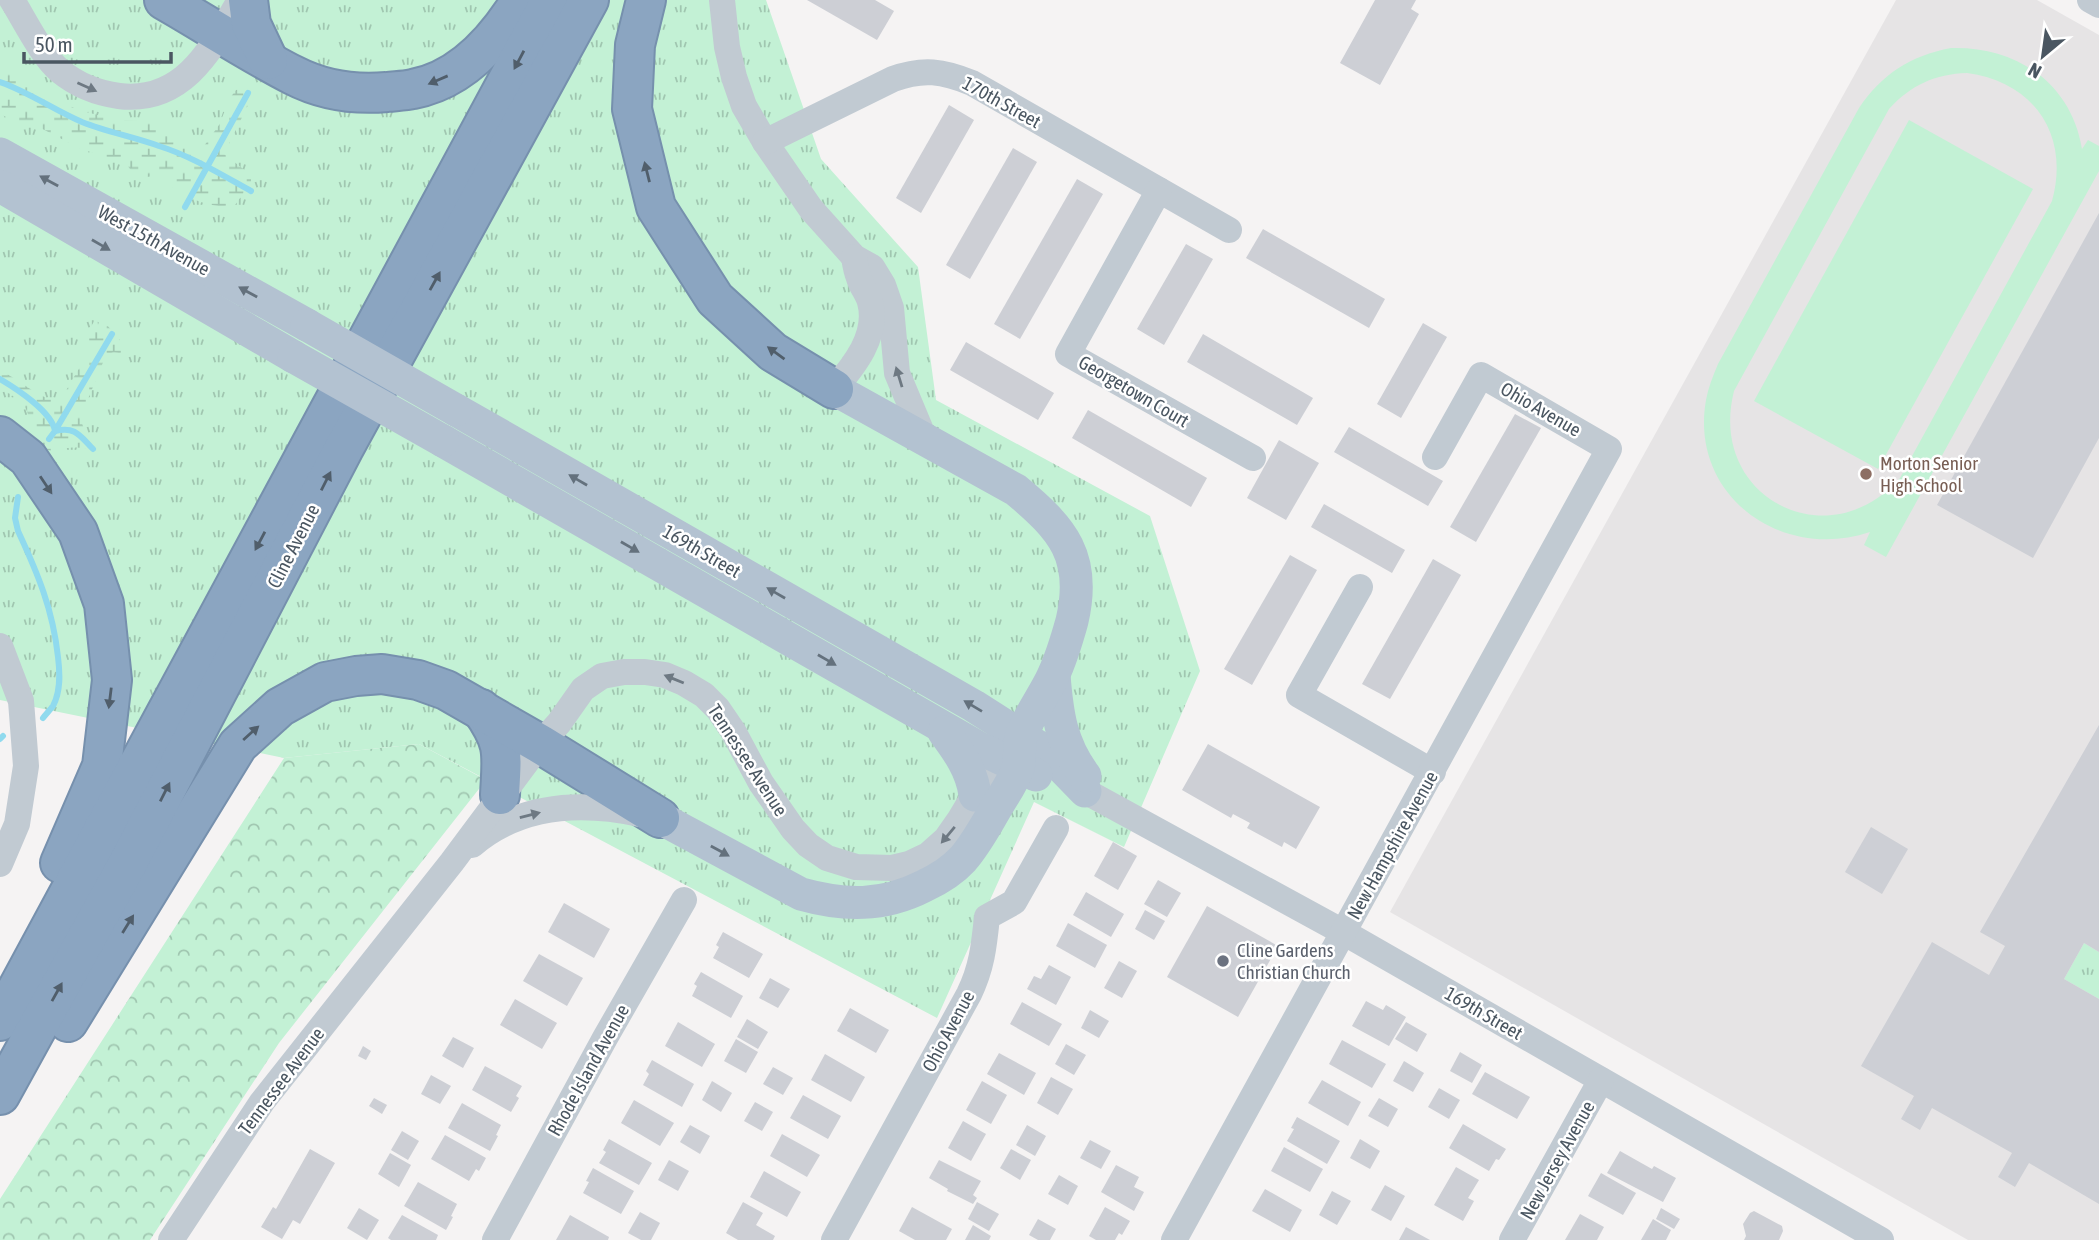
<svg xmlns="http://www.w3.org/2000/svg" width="2099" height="1240" viewBox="0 0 2099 1240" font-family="'Asap Condensed',sans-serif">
<defs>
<pattern id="grass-tufts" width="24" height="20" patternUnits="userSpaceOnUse" patternTransform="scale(1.75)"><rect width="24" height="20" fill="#c3f1d5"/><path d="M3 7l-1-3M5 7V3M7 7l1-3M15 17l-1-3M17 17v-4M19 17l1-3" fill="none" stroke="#a0c6b0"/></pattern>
<pattern id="forest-crowns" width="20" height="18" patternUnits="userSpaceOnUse" patternTransform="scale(1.75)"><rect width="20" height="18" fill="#c3f1d5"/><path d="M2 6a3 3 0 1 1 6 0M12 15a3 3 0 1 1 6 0" fill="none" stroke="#a0c6b0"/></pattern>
<pattern id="wetland-marsh" width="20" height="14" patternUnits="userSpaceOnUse" patternTransform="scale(1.75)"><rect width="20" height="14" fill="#c3f1d5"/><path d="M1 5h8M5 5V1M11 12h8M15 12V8" fill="none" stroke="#a0c6b0"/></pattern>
</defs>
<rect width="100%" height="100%" fill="#f5f3f3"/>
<polygon fill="#e6e4e5" points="1896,0 2037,0 2099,35 2099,1240 1968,1240 1390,912"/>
<g fill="url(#grass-tufts)">
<polygon points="0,0 766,0 821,159 918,267 936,400 1150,516 1200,671 1124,847 1034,802 937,1018 419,744 284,758 0,700"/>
<polygon points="2084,943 2099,952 2099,999 2064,979"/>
</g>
<polygon fill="url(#forest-crowns)" points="419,744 486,780 279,1043 150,1240 0,1240 0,1199 284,758"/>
<g fill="url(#wetland-marsh)">
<path d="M0,69L37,86L57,101L79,110L116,120L162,122L175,143L188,147L204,146L219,125L230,98L236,90L243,89L252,97L224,154L251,175V183L235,205C204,211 178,191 153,176L147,177L133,173L127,165L79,148L33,124L16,122L0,114Z"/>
<path d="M97,317L98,325H107L128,350L126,355C115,352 111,350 104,360L81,416C81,428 89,436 93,447L91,450C82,447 73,447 63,449C59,450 57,452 52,451C34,448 32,422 26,409C22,399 9,394 0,389V371C19,378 38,399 56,400L64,394L81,365L88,348V331Z"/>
</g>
<g fill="#c3f1d5" fill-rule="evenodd">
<path d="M1951,48C2015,46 2071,82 2082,149L2088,140L2099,146V171L1886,557L1864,545L1870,532C1782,562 1689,496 1706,400C1708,388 1713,376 1718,364L1859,108C1882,74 1910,56 1951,48ZM1967,73C2035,82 2070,136 2052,201L1900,478C1828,560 1707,497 1734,391L1889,109C1911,85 1935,74 1967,73Z"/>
<polygon points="1909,120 2033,189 1878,469 1754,401"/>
</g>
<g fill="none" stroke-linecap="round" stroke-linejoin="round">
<g stroke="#90daee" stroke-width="6">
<path d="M0,82C29,92 54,110 82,122C107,132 134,137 159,146C191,156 222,175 251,191"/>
<polyline points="185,207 248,93"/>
<path d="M0,379C17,389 52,412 55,431L49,439"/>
<polyline points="55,431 112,334"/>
<path d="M55,431C76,426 80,436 93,449"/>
<path d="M18,497L15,518L18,531C38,574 53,610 58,657C60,673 61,691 53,706C50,710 46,714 43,718"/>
<polyline points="0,739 3,736"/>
</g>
</g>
<g fill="#cdcfd5">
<polygon points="807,0 875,0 894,11 877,40"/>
<polygon points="1375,0 1416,0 1411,9 1419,14 1380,85 1340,63"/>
<polygon points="949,105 974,120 921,213 896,198"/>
<polygon points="1013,148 1037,162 970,279 946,265"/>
<polygon points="1077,179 1103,194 1020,339 994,324"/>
<polygon points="2099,213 2099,438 2033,558 1937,505"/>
<polygon points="1263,229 1385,299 1369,328 1246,258"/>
<polygon points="1186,244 1213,259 1164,345 1137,329"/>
<polygon points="1423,323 1447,337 1401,418 1377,404"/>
<polygon points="1203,334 1313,398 1297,425 1187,362"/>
<polygon points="966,342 1054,393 1038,420 950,370"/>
<polygon points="1088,410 1207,478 1191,507 1072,438"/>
<polygon points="1515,414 1541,428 1476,542 1450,527"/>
<polygon points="1349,427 1443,481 1428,506 1334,452"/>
<polygon points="1279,440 1319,463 1286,520 1247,498"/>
<polygon points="1324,504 1405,550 1392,573 1311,527"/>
<polygon points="1290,555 1317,570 1252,685 1224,669"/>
<polygon points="1433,559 1461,575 1390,699 1362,684"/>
<polygon points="2099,725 2099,952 2084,943 2064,979 2099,999 2099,1204 2029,1163 2015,1187 1998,1177 2012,1153 1932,1108 1920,1130 1901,1119 1914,1096 1861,1066 1932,942 1989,975 2005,946 1980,932"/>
<polygon points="1208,744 1320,807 1296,849 1284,842 1282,847 1247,828 1250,823 1233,814 1231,818 1182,790"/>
<polygon points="1871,827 1908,849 1882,894 1845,872"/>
<polygon points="1113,842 1137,856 1118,890 1094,876"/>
<polygon points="1158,880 1181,893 1167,917 1144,904"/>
<polygon points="1086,892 1124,914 1111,937 1073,915"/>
<polygon points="564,903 610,929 594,958 548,932"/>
<polygon points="1207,906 1278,946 1238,1017 1167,977"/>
<polygon points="1145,910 1165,921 1154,940 1135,929"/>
<polygon points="1068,923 1107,945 1095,968 1056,946"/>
<polygon points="723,932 763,954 749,978 713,958 719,947 716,945"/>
<polygon points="539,954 583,978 567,1006 523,981"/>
<polygon points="1119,961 1137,971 1122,998 1104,988"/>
<polygon points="1049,965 1071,977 1056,1005 1027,989 1034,976 1041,979"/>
<polygon points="701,972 743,996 731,1018 692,996 697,986 694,984"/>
<polygon points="770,978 790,989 778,1008 759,998"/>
<polygon points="515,999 557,1023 542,1049 500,1025"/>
<polygon points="1366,1001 1383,1010 1386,1005 1406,1017 1389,1046 1352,1026"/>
<polygon points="1022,1002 1062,1024 1049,1046 1010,1024"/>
<polygon points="850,1008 889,1030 876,1053 837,1031"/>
<polygon points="1090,1010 1109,1021 1099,1038 1081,1028"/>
<polygon points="747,1019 768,1032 758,1049 737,1037"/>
<polygon points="678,1022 715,1044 702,1067 665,1046"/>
<polygon points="1406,1022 1427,1034 1417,1052 1395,1039"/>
<polygon points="453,1037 474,1048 463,1068 442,1056"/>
<polygon points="736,1039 758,1052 746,1073 724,1061"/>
<polygon points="1342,1040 1386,1064 1372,1088 1329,1064"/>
<polygon points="1066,1044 1086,1055 1074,1075 1055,1064"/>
<polygon points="363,1046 371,1051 366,1060 358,1056"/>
<polygon points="1460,1052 1482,1065 1472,1083 1450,1071"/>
<polygon points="999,1053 1036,1073 1024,1095 987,1074"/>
<polygon points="825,1054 865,1077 851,1102 811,1080"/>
<polygon points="652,1060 694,1084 682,1107 643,1085 649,1074 646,1071"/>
<polygon points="1404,1061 1424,1073 1413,1092 1393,1081"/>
<polygon points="485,1066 522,1086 516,1096 519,1098 511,1112 472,1090"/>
<polygon points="773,1067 793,1078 783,1095 763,1084"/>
<polygon points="1485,1072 1530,1097 1517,1119 1472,1094"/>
<polygon points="431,1075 451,1086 440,1104 421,1094"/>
<polygon points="1051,1077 1073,1089 1058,1115 1037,1103"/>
<polygon points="1322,1080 1361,1102 1348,1126 1308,1103"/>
<polygon points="712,1081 732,1093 721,1112 702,1100"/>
<polygon points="982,1081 1007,1095 991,1124 966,1110"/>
<polygon points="1439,1088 1460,1100 1449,1119 1428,1107"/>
<polygon points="803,1095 841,1116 828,1139 790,1118"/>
<polygon points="374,1098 387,1105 382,1114 369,1106"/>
<polygon points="1379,1098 1398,1109 1388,1127 1368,1116"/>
<polygon points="634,1100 674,1123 660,1146 621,1123"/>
<polygon points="755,1102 773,1112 762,1131 744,1121"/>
<polygon points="462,1103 501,1125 496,1135 498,1136 490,1151 448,1128"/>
<polygon points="1297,1117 1340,1141 1327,1164 1287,1141 1294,1129 1291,1128"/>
<polygon points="963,1121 986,1134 971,1161 948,1148"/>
<polygon points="1463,1124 1506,1149 1499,1160 1496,1159 1489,1171 1449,1148"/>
<polygon points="690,1125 710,1136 700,1154 680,1142"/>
<polygon points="1027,1125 1046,1136 1035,1156 1016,1145"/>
<polygon points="402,1131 419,1141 408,1160 391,1150"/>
<polygon points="782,1134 820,1155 807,1177 770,1156"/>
<polygon points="445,1135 486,1158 479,1171 476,1169 469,1181 431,1159"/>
<polygon points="609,1139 652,1163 639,1185 599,1163 606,1152 603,1150"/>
<polygon points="1360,1139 1380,1151 1370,1169 1350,1158"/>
<polygon points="1090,1140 1111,1151 1101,1169 1080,1158"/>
<polygon points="1284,1147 1323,1169 1310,1192 1271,1171"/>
<polygon points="310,1149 335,1163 300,1224 293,1220 282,1239 261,1227 273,1207 276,1209"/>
<polygon points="1011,1149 1031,1160 1020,1180 1000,1168"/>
<polygon points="1620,1151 1652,1169 1654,1166 1676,1178 1663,1202 1607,1173"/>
<polygon points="390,1153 411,1165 399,1187 378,1174"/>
<polygon points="669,1160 689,1171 678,1191 658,1180"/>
<polygon points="939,1160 981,1181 973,1195 977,1198 973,1204 947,1191 948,1189 929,1178"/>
<polygon points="1116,1165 1139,1177 1134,1187 1144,1192 1134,1211 1101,1192"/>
<polygon points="1456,1167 1479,1180 1468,1198 1474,1201 1463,1221 1434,1205"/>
<polygon points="593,1168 634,1191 621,1214 583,1193 589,1182 586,1181"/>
<polygon points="764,1171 801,1192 787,1217 750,1197"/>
<polygon points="1601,1173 1636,1193 1623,1215 1588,1196"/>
<polygon points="1059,1175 1078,1186 1068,1205 1048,1194"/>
<polygon points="418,1182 457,1204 451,1216 453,1217 446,1230 404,1206"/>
<polygon points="1385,1185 1405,1196 1391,1221 1371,1210"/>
<polygon points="1265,1189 1302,1210 1290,1232 1252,1211"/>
<polygon points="1332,1191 1351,1201 1337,1225 1319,1215"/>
<polygon points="743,1202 763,1213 756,1225 775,1236 773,1240 738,1240 726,1233"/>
<polygon points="977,1202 999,1214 989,1231 968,1219"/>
<polygon points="912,1207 952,1229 946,1240 915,1240 899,1231"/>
<polygon points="1105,1207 1130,1221 1122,1235 1119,1233 1115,1240 1096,1240 1089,1236"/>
<polygon points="359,1208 379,1220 367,1240 347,1228"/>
<polygon points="1661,1208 1680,1219 1674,1229 1656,1219"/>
<polygon points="1754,1211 1782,1226 1783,1231 1779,1240 1744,1240 1746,1236 1743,1224 1750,1213"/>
<polygon points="640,1212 660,1223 651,1240 641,1240 628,1233"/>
<polygon points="1580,1214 1604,1227 1597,1240 1565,1240"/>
<polygon points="402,1215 438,1235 436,1240 391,1240 388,1238"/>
<polygon points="570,1215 609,1237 608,1240 556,1240"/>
<polygon points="1038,1219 1056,1229 1050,1240 1038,1240 1029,1235"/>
<polygon points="1653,1219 1671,1230 1666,1240 1641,1240"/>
<polygon points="973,1225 991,1236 989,1240 965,1240"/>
<polygon points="1406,1227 1430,1240 1399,1240"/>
</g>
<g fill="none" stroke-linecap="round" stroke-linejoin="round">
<g stroke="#7690ad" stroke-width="42">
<g id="highway">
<path d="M164,0C206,24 250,53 293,75C322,90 354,95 387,92C395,91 404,91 413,89C461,80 497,39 521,0"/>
<polyline points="248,0 251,24 268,60"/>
<polyline points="646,0 635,45 632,109 656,207 715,299 773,352 834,389"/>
<polyline points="0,436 28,458 78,532 104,604 112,680 102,766 60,863"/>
<path d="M481,709C506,745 502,753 500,795"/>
<polyline points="0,1021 551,0"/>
<polyline points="68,1022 238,745 280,707 325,682 356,676 382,674 418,680 446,690 540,744 660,818"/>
<polyline points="0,1095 129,861 344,448 589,0"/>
</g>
</g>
<g stroke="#c1cad2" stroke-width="26">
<path d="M12,0C25,21 42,56 60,71C77,85 97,93 119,96C184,104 212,48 240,0"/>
<polyline points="722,0 727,47 734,77 744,106 765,142 811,209 854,257 872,267 883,285 891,308 897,373 925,440"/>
<polyline points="2090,0 2099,5"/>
<path d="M765,142L893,79C923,68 943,71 972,83L1229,230"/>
<polyline points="1159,190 1068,354 1253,458"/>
<path d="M834,389C854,366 879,335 870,302C868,294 861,286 859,278C856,271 855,264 854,257"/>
<polyline points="1360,587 1299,695 1433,772"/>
<polyline points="0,646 21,701 26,766 17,824 0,864"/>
<polyline points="1085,791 1343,932 1881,1240"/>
<path d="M472,845C520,804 580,801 640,814"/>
<polyline points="171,1240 262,1102 452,862 540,744 559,723 583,689 602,676 624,672 645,672 665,675 684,683 704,695 718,709 733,731 761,783 793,829 808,845 827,858 856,867 892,868 909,864 928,855 946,839 960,819 997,757 1012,744"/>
<polyline points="495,1240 605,1038 684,900"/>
<path d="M834,1240L969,994C982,967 984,946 987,917L1014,902L1056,828"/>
<polyline points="1174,1240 1609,449 1481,375 1435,457"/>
<polyline points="1512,1240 1601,1080"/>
</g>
<g stroke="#b3c2d1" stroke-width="33">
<polyline points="0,154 307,325"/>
<polyline points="0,186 294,357"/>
<polyline points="456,410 974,706 1048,753 1085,791"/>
<polyline points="443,441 981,749 1036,775"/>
<path d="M1054,675C1057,714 1061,744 1085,776"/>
<path d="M944,732C958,751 972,770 975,795"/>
<path d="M660,818L801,894C844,906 883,907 924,886C939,879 952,871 963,859C976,844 985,827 995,810C1002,797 1013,783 1018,768C1021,759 1018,747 1021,737C1026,720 1045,694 1053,676C1061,659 1067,639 1072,621C1087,557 1063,529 1016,490L834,389"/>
</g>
<use href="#highway" stroke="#8ba5c1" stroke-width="38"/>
<g stroke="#b3c2d1" stroke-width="33">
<polyline points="307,325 456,410"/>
<polyline points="294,357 443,441"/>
</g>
</g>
<defs><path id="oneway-solid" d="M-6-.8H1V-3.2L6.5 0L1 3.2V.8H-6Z" transform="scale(1.75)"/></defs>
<g fill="#505e6b">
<use href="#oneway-solid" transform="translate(519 60) rotate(118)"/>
<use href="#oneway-solid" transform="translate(438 80) rotate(157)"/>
<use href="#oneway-solid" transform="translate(647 172) rotate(-104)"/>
<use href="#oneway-solid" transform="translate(435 281) rotate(-61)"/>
<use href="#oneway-solid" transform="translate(776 353) rotate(-144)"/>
<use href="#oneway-solid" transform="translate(326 481) rotate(-63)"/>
<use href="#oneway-solid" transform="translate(46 485) rotate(56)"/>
<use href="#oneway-solid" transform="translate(260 541) rotate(118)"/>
<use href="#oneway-solid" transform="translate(110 698) rotate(97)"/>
<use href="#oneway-solid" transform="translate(251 733) rotate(-42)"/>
<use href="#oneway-solid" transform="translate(165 792) rotate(-63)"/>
<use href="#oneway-solid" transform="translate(128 924) rotate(-58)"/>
<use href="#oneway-solid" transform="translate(57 992) rotate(-61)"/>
</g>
<g fill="#6e7983">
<use href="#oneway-solid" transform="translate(87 87) rotate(24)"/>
<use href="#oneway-solid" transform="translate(899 377) rotate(-107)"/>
<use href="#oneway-solid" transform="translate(674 679) rotate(-158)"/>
<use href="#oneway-solid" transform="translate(530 815) rotate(-14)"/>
<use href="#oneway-solid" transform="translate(948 835) rotate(130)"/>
</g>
<g fill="#64717d">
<use href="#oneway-solid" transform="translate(49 181) rotate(-151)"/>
<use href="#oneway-solid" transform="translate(101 245) rotate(30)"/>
<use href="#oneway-solid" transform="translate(248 292) rotate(-151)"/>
<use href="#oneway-solid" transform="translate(578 480) rotate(-150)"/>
<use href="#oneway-solid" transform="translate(630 547) rotate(30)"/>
<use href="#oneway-solid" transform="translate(776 593) rotate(-150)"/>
<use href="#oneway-solid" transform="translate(827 660) rotate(30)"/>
<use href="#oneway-solid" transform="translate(973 706) rotate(-149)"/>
<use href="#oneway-solid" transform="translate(720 851) rotate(29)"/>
</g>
<circle fill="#8d6e63" stroke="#fff" stroke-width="2.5" cx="1866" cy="474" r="7"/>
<circle fill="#6b7280" stroke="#fff" stroke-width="2.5" cx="1223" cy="961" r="7"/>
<g text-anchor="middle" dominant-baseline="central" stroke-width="5" stroke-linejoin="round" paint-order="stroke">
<g font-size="19" fill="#4a5661" stroke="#fff">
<text transform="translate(1002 102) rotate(29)">170th Street</text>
<text transform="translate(154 240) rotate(29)">West 15th Avenue</text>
<text transform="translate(1134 391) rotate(30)">Georgetown Court</text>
<text transform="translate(1541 409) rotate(30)">Ohio Avenue</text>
<text transform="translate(293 546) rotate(-63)">Cline Avenue</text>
<text transform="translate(702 551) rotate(30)">169th Street</text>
<text transform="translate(748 760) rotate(57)">Tennessee Avenue</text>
<text transform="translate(1392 845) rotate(-61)">New Hampshire Avenue</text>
<text transform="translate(1484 1013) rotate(30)">169th Street</text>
<text transform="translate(948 1031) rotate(-62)">Ohio Avenue</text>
<text transform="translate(588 1070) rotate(-61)">Rhode Island Avenue</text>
<text transform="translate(281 1081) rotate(-53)">Tennessee Avenue</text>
<text transform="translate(1557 1160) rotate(-61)">New Jersey Avenue</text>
</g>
<g font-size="19" fill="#785e54" stroke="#fff" text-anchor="start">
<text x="1880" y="463">Morton Senior<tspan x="1880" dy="22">High School</tspan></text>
</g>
<g font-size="19" fill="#5b616d" stroke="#fff" text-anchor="start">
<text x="1237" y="950">Cline Gardens<tspan x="1237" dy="22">Christian Church</tspan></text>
</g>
</g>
<g transform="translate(2043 56) rotate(209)" stroke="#ffffff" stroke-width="5" paint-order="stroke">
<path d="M0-5L12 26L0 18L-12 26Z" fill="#4a5661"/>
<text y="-10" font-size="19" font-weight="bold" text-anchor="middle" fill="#4a5661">N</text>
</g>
<path d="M24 52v10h147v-10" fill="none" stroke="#4a5661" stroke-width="3.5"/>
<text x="35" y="52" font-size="21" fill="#4a5661" stroke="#ffffff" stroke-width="5" paint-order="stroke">50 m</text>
</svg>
